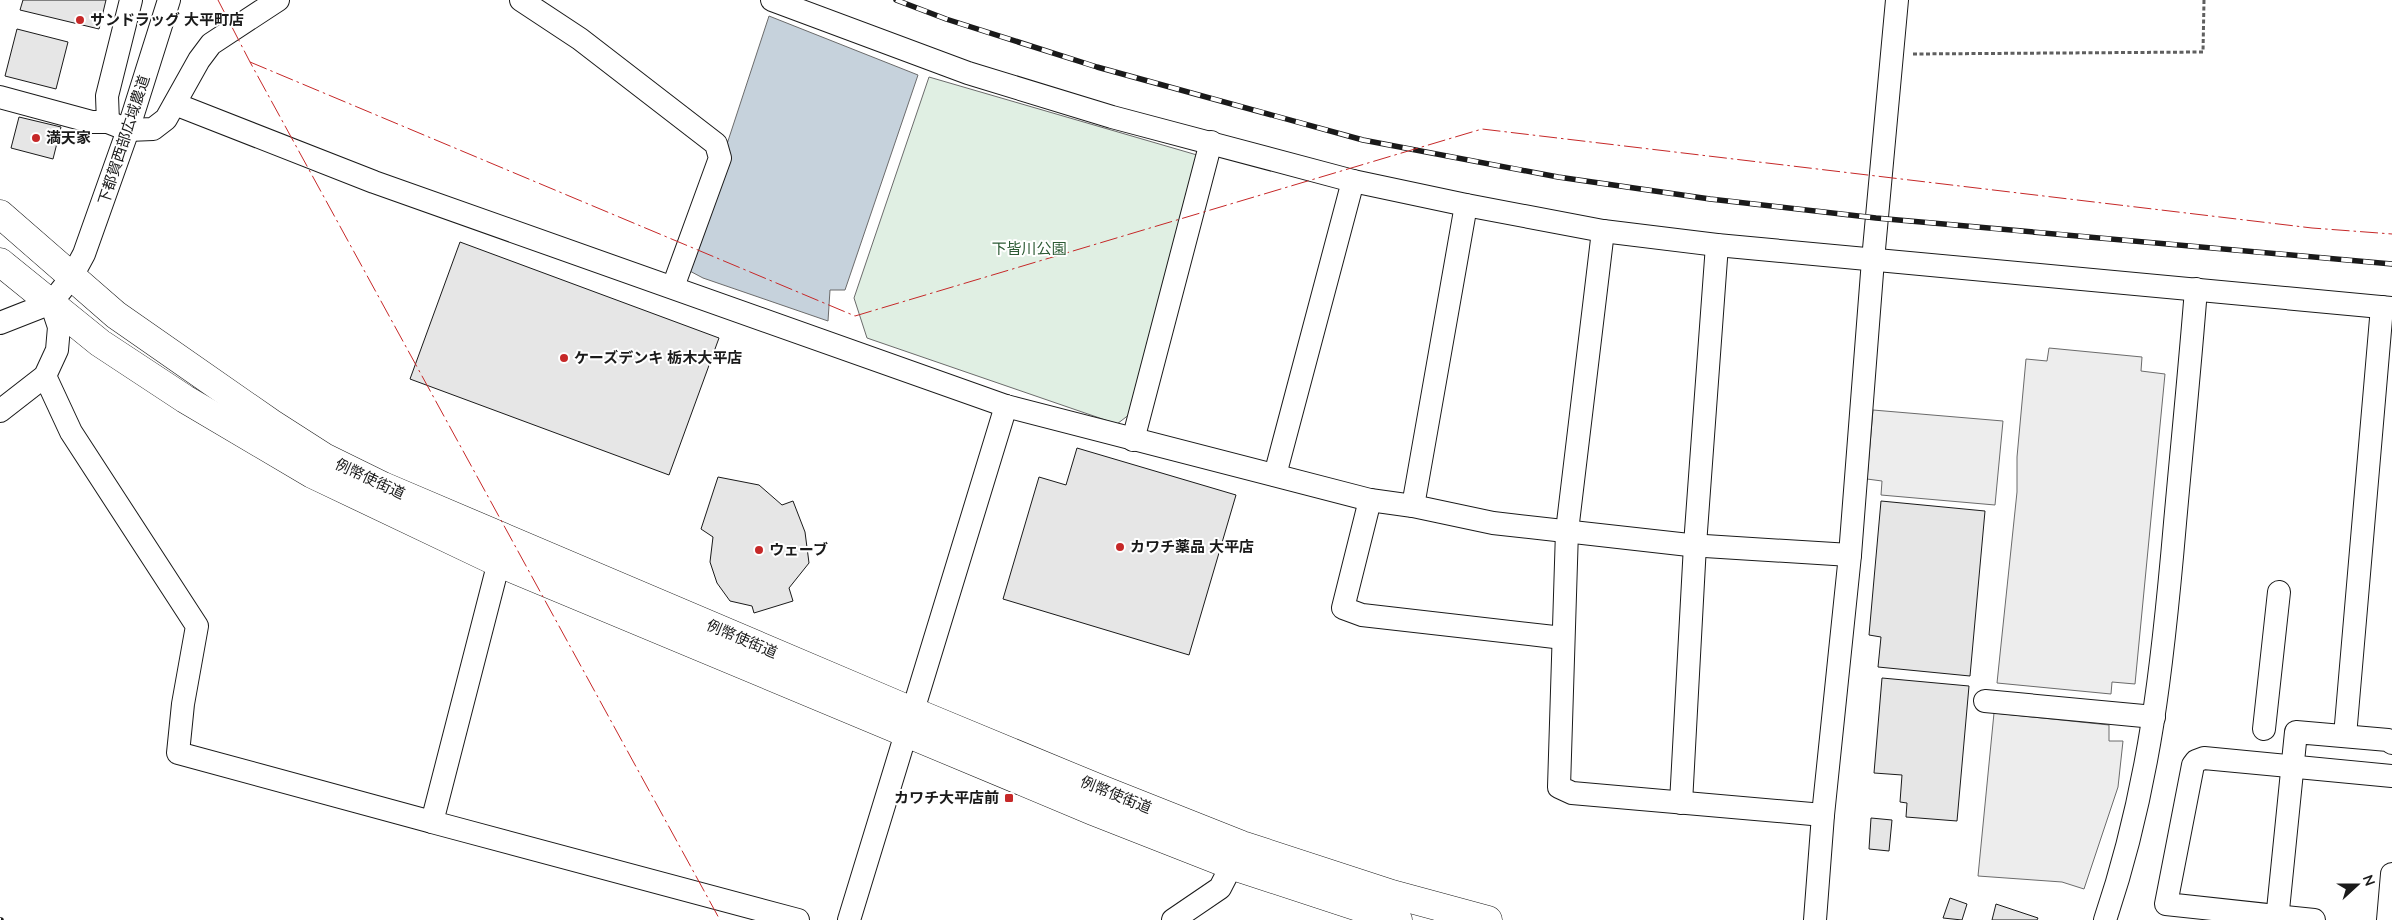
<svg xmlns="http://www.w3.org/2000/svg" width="2392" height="920" viewBox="0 0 2392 920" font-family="'Nunito Sans','Noto Sans JP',sans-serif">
<rect width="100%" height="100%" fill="#fff"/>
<polygon fill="#e0efe3" stroke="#6a6a6a" points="929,77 1197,155 1130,414 1117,424 867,338 854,298"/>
<g fill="#ededed" stroke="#6a6a6a">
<polygon points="2049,348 2142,357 2141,371 2165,374 2135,684 2112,682 2111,694 1997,683 2017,492 2017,457 2026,359 2047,361"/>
<polygon points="1873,410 2003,421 1995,505 1881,495 1882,481 1867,479"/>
<polygon points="1994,713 2109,725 2109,741 2123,741 2118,787 2084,889 2062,882 1978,876"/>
</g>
<polygon fill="#c6d2dc" stroke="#6a6a6a" points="769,16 918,75 845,290 830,290 828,321 703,278 686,269"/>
<g fill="#e6e6e6" stroke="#1a1a1a">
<polygon points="23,0 106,0 99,29 20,10"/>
<polygon points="17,29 68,42 56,89 5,76"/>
<polygon points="19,117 61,127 53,159 11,148"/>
<polygon points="460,242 719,338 669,475 410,379"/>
<polygon points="1077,448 1236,495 1189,655 1003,599 1039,477 1066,485"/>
<polygon points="718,477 759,485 782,505 793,501 805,532 809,563 789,588 793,601 754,613 752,606 730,601 717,583 710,562 713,537 701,529"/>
<polygon points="1881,501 1985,511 1970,676 1878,667 1881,637 1869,635"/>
<polygon points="1882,678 1969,686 1957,821 1906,817 1907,803 1900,802 1902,775 1874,773"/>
<polygon points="1871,818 1892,820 1889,851 1869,849"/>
<polygon points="1950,898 1967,904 1962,920 1943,918"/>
<polygon points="1996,904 2038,918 2037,920 1992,920"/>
</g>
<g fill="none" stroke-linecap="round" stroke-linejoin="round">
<g stroke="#1a1a1a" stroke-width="24">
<g id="minor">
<polyline points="521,0 580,39 716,144 720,158 673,287"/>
<polyline points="772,0 968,73 1112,117 1353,181 1466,205 1603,231 1717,245 2392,308"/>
<polyline points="0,97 92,122 108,122 128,130 153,129 166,119 199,60 211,44 278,0"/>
<polyline points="175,104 374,182 1006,406 1370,500 1413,506 1493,523 1689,545 1850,555"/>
<polyline points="108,122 107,96 131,0"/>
<polyline points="1603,231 1567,531 1559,787 1572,793 1823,815"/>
<polyline points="0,323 51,303 71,278 84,254 128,130 169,0"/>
<polyline points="45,376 71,432 197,626 183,704 178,753 432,822"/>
<polyline points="0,411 45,376 57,350 59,327 51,303"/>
<polyline points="1133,440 1211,142"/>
<polyline points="1275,475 1353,181"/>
<polyline points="1370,500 1343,608 1362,615 1563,638"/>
<polyline points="1413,506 1466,205"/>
<polyline points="503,546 432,822 798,920"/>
<polyline points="1985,701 2154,717"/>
<polyline points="2264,729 2279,592"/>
<polyline points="2345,736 2382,307"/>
<polyline points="1681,803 1695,545 1717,245"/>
<polyline points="849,920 1006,406"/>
<polyline points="1173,920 1220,888 1239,851"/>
<polyline points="1815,920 1823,815 1850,555 1873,260 1897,0"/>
<path d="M2105,920C2150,787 2163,662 2175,523C2182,445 2190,367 2196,289"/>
<polyline points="2277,920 2296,732 2388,740 2392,743"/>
<polyline points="2314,920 2166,904 2193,765 2196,761 2204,758 2392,776"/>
<polyline points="2388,920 2392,874"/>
</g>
</g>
<g stroke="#1a1a1a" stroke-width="29">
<g id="major">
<polyline points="0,214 116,315 271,423 324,457 383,486 912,711 1098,788 1242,845 1392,894 1488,920"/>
<polyline points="0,262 100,343 185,399 312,474 499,563 1093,811 1233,866 1398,920"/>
</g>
</g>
<polyline stroke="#5f5f5f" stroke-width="3" stroke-dasharray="4 2.5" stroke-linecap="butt" points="1913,54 2203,52 2204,0"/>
<use href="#minor" stroke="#fff" stroke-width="22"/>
<use href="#major" stroke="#fff" stroke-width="28"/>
<g stroke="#1a1a1a" stroke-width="5.5">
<g id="rail">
<polyline points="896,0 946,19 1097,67 1363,140 1558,177 1710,199 1876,218 2392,264"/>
<polyline points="0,920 1,920"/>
</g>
</g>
<use href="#rail" stroke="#fff" stroke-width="4" stroke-dasharray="11" stroke-linecap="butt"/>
<g stroke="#c62828" stroke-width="1" stroke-dasharray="18 4 2.5 4" stroke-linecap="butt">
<polyline points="218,0 250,62 720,920"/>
<polyline points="250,62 855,316 1482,129 2312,228 2392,234"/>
</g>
</g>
<g fill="#c62828" stroke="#fff" stroke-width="2">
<circle cx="80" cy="20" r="5"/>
<circle cx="36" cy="138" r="5"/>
<circle cx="564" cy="358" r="5"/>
<circle cx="1120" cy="547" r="5"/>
<circle cx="759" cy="550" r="5"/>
<rect x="1004" y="793" width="10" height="10" rx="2.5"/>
</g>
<g text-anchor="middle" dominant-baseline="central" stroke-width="4" stroke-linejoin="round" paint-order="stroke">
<g font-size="15" font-weight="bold" fill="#1a1a1a" stroke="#fff" text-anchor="start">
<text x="90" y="20">サンドラッグ 大平町店</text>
<text x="46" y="138">満天家</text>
<text x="574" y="358">ケーズデンキ 栃木大平店</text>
<text x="1130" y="547">カワチ薬品 大平店</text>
<text x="769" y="550">ウェーブ</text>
<text x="999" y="798" text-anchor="end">カワチ大平店前</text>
</g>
<g font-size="15" fill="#1a1a1a" stroke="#fff">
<text transform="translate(124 140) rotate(-72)">下都賀西部広域農道</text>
<text transform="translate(370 479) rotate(25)">例幣使街道</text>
<text transform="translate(742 639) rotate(23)">例幣使街道</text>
<text transform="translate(1116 795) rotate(22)">例幣使街道</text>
</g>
<g font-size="15" fill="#2b5a34" stroke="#fff">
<text x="1029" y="249">下皆川公園</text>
</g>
</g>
<g transform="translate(2357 885) rotate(69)" stroke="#ffffff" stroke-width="4" paint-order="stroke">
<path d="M0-4L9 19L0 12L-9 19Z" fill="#1a1a1a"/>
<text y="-8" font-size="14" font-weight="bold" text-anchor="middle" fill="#1a1a1a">N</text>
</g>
</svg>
